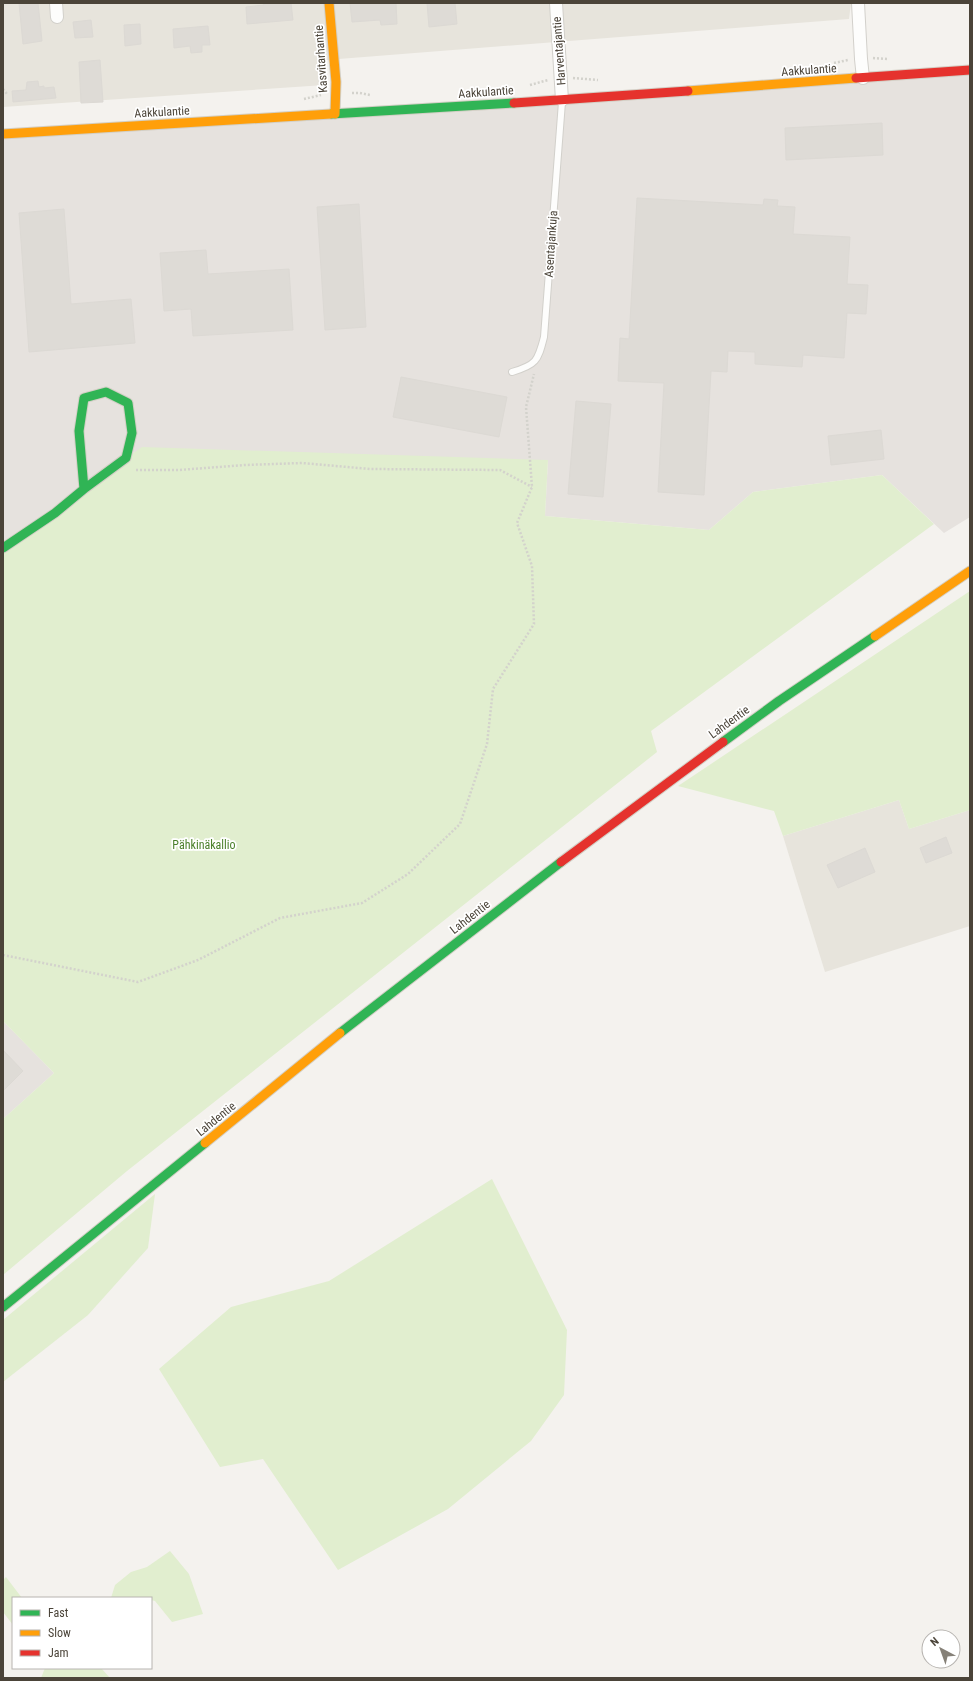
<svg xmlns="http://www.w3.org/2000/svg" width="973" height="1681" viewBox="0 0 973 1681" font-family="'Roboto Condensed',sans-serif">
<rect width="100%" height="100%" fill="#f4f2ee"/>
<g fill="#e7e4dc">
<polygon points="3,3 851,3 849,19 326,60 325,85 3,107"/>
<polygon points="899,800 909,829 970,810 970,926 825,972 783,836"/>
</g>
<g fill="#e6e2de">
<polygon points="970,73 970,517 944,533 882,475 753,492 709,530 545,516 548,460 3,544 3,134"/>
<polygon points="3,1021 54,1073 3,1119"/>
</g>
<g fill="#e1eecf">
<polygon points="142,447 548,460 545,516 709,530 753,492 882,475 934,524 651,731 657,752 127,1171 3,1275 3,1119 54,1073 3,1021 3,544"/>
<polygon points="970,591 970,810 909,829 899,800 783,836 774,811 678,786"/>
<polygon points="492,1179 567,1330 564,1395 531,1441 448,1509 338,1570 263,1459 220,1467 159,1369 231,1307 329,1281"/>
<polygon points="155,1194 148,1248 88,1315 3,1382 3,1320"/>
<polygon points="170,1551 189,1574 203,1614 172,1622 155,1601 151,1600 151,1598 111,1598 115,1585 131,1572 147,1567"/>
<polygon points="6,1577 22,1598 13,1598 13,1625 3,1612 3,1580"/>
<polygon points="45,1668 101,1668 110,1678 41,1678"/>
</g>
<g fill="#dedbd6" stroke="#dcd9d4">
<polygon points="19,3 38,3 42,41 23,44"/>
<polygon points="263,3 291,3 293,20 247,24 246,7 264,5"/>
<polygon points="350,3 396,3 397,24 381,25 380,20 352,22"/>
<polygon points="427,3 455,3 457,24 429,27"/>
<polygon points="91,20 93,37 75,38 73,22"/>
<polygon points="140,24 141,44 125,46 124,25"/>
<polygon points="208,26 210,45 202,45 202,52 191,53 190,46 174,48 173,29"/>
<polygon points="100,60 103,102 81,103 79,62"/>
<polygon points="38,81 39,87 44,86 44,88 54,87 56,98 13,102 12,91 26,90 27,82"/>
<polygon points="882,123 883,155 786,160 785,128"/>
<polygon points="637,198 763,205 764,199 778,200 777,206 795,207 793,234 850,237 847,284 868,285 866,314 847,313 844,358 803,355 802,367 755,364 755,352 728,351 727,372 711,371 704,495 658,492 664,383 618,381 620,338 629,339"/>
<polygon points="359,204 366,327 325,330 317,207"/>
<polygon points="64,209 71,304 131,299 135,343 29,352 19,213"/>
<polygon points="206,250 208,274 289,269 293,330 193,336 191,309 164,311 160,253"/>
<polygon points="401,377 507,397 499,437 393,417"/>
<polygon points="576,401 611,404 603,497 568,494"/>
<polygon points="881,430 884,459 831,465 828,436"/>
<polygon points="946,837 952,853 926,863 920,848"/>
<polygon points="865,848 875,872 838,888 827,865"/>
<polygon points="3,1050 23,1071 3,1091"/>
</g>
<g fill="none" stroke-linecap="round" stroke-linejoin="round">
<g stroke="#d2d0cb" stroke-width="8">
<path id="lane" d="M512,372C536,365 538,361 544,337L562,102"/>
</g>
<g stroke="#d2d0cb" stroke-width="14">
<g id="street">
<polyline points="56,3 57,17"/>
<polyline points="556,3 562,100"/>
<polyline points="858,3 861,59 863,78"/>
</g>
</g>
<g stroke="#d3cfc5" stroke-width="11">
<g id="fast">
<polyline points="331,114 514,103"/>
<polyline points="3,548 55,513 84,489 126,458 132,433 128,403 106,392 84,398 79,431 84,489"/>
<polyline points="723,742 779,701 875,636"/>
<polyline points="340,1033 561,862"/>
<polyline points="3,1307 205,1143"/>
</g>
</g>
<g stroke="#d3cfc5" stroke-width="11">
<g id="slow">
<polyline points="329,3 336,82 335,114"/>
<polyline points="688,91 856,78"/>
<polyline points="3,134 331,114"/>
<polyline points="875,636 970,571"/>
<polyline points="205,1143 340,1033"/>
</g>
</g>
<g stroke="#d3cfc5" stroke-width="11">
<g id="jam">
<polyline points="856,78 970,70"/>
<polyline points="514,103 688,91"/>
<polyline points="561,862 723,742"/>
</g>
</g>
<g stroke="#d3d2cc" stroke-width="2.5" stroke-dasharray="2 2" stroke-linecap="butt">
<polyline points="873,58 888,59"/>
<polyline points="834,63 848,60"/>
<polyline points="573,78 598,80"/>
<polyline points="530,85 548,80"/>
<polyline points="3,89 7,94"/>
<polyline points="352,93 360,93 370,95"/>
<polyline points="304,99 321,95"/>
<polyline points="136,470 179,470 245,465 302,463 370,469 500,470 532,487"/>
<polyline points="3,955 138,982 198,960 280,918 362,903 408,874 460,824 487,744 493,689 534,624 532,566 517,523 532,487 526,407 534,374"/>
</g>
<use href="#lane" stroke="#fdfdfc" stroke-width="6"/>
<use href="#street" stroke="#fdfdfc" stroke-width="12"/>
<use href="#fast" stroke="#30b455" stroke-width="9"/>
<use href="#slow" stroke="#ff9f0a" stroke-width="9"/>
<use href="#jam" stroke="#e5322d" stroke-width="9"/>
</g>
<g text-anchor="middle" dominant-baseline="central" stroke-width="3.5" stroke-linejoin="round" paint-order="stroke">
<g font-size="12" fill="#4b4439" stroke="#fff">
<text transform="translate(559 51) rotate(-94)">Harventajantie</text>
<text transform="translate(321 59) rotate(-94)">Kasvitarhantie</text>
<text transform="translate(809 70) rotate(-4)">Aakkulantie</text>
<text transform="translate(486 92) rotate(-4)">Aakkulantie</text>
<text transform="translate(162 112) rotate(-3)">Aakkulantie</text>
<text transform="translate(551 244) rotate(-86)">Asentajankuja</text>
<text transform="translate(729 722) rotate(-36)">Lahdentie</text>
<text transform="translate(470 917) rotate(-38)">Lahdentie</text>
<text transform="translate(216 1119) rotate(-39)">Lahdentie</text>
</g>
<g font-size="12" fill="#4a7f2a" stroke="#fff">
<text x="204" y="845">Pähkinäkallio</text>
</g>
</g>
<rect width="973" height="1681" fill="none" stroke="#4b4439" stroke-width="8"/>
<rect x="12" y="1597" width="140" height="72" fill="#ffffff" stroke="#b7b4b0"/>
<rect x="20" y="1610" width="20" height="6" fill="#30b455" stroke="#b7b4b0"/>
<text x="48" y="1617" font-size="12" fill="#4b4439">Fast</text>
<rect x="20" y="1630" width="20" height="6" fill="#ff9f0a" stroke="#b7b4b0"/>
<text x="48" y="1637" font-size="12" fill="#4b4439">Slow</text>
<rect x="20" y="1650" width="20" height="6" fill="#e5322d" stroke="#b7b4b0"/>
<text x="48" y="1657" font-size="12" fill="#4b4439">Jam</text>
<g transform="translate(941 1649) rotate(319)"><circle r="19" fill="#ffffff" stroke="#b7b4b0"/>
<path d="M0-3L7 15L0 10L-7 15Z" fill="#868178"/>
<text y="-6" font-size="11" font-weight="bold" text-anchor="middle" fill="#4b4439">N</text>
</g>
</svg>
